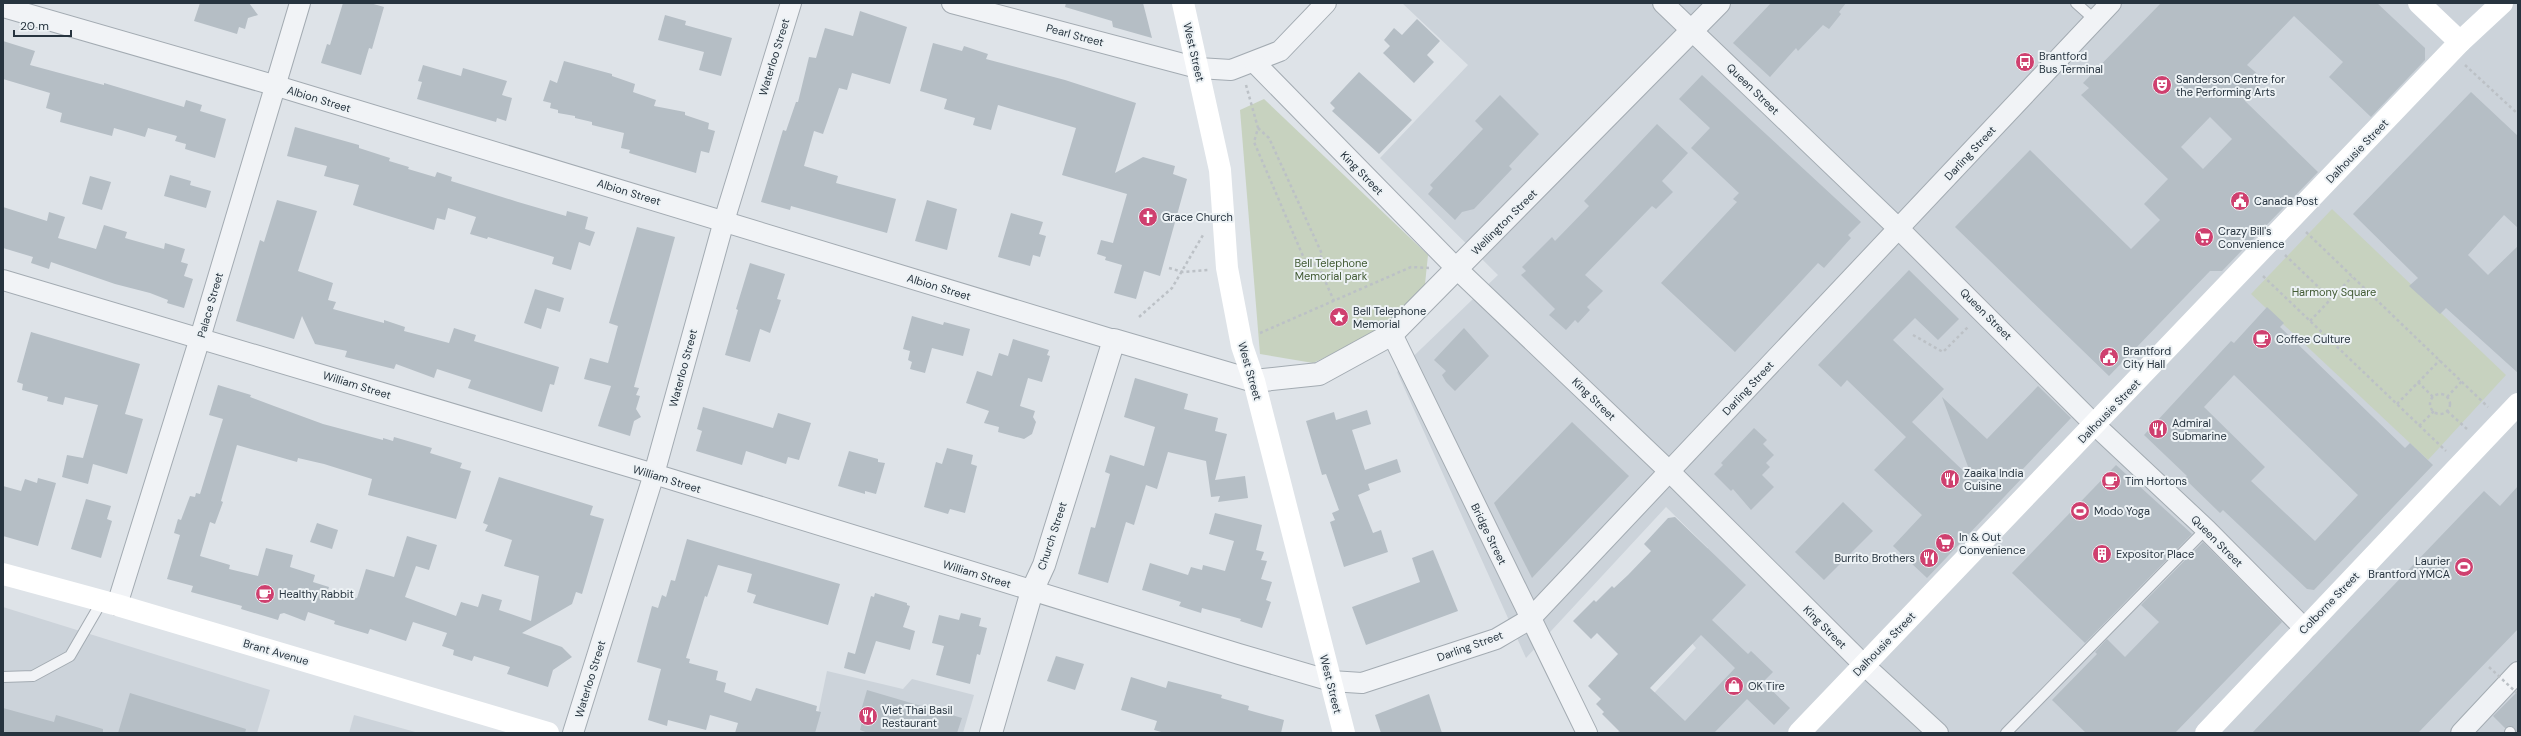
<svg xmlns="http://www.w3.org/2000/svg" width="2521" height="736" viewBox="0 0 2521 736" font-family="'DM Sans',sans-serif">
<rect width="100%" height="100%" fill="#dee3e8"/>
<g fill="#ccd3da">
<polygon points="1402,3 2518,3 2518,733 1617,733 1696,648 1656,601 1708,548 1666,507 1526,658 1397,372 1498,275 1380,158 1468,65"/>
<polygon points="3,607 270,690 257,733 3,733"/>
<polygon points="827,671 903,689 912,679 974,695 963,733 814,733"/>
<polygon points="354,715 419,733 349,733"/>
</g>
<g fill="#c7d2bf">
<polygon points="1264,99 1428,255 1424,294 1385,329 1313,363 1260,354 1240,110"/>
<polygon points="2332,209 2506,375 2428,460 2251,294"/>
</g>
<g fill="#b5bec5" fill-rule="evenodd">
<polygon points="200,3 249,3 258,15 248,18 245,29 239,27 237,34 194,21"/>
<polygon points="343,3 370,3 384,7 372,49 369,48 361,75 321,63 327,44 330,45"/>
<polygon points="1066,3 1143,3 1152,38 1113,27 1112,21 1065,7"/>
<polygon points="1771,3 1846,3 1839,12 1841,14 1829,29 1823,25 1798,51 1796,48 1770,77 1733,43"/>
<path d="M2161,3H2377L2425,48V60L2371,117L2329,77L2343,62L2294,16L2247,65L2265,80L2245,101L2318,172L2222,271H2210L2109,376L1955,227L2030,150L2131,249L2160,220L2144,204L2168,179L2081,95L2089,88L2083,83ZM2210,117L2232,139L2203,169L2181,147Z"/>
<polygon points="860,11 907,27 890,84 852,73 847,90 839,88 823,134 814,131 804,166 838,176 836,183 896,199 887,233 791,206 790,210 761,202 783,130 786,131 796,102 798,102 809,57 816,58 825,28 853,36"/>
<polygon points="665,15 686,21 685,25 732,38 721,76 699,70 704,52 658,40"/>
<polygon points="1417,19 1440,41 1427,55 1434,62 1414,83 1383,53 1390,46 1384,40 1394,28 1402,35"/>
<polygon points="3,41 35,51 30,65 104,85 104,83 184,107 186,100 202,105 200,111 226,119 215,158 185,149 186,144 175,141 177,136 148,128 145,137 114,128 112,136 60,122 62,113 46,108 50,93 3,79"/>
<polygon points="933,43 962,51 964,46 988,54 986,59 1065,80 1136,103 1115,173 1143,157 1175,166 1173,174 1187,179 1160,276 1144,271 1136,299 1114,293 1122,265 1105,260 1106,257 1097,254 1101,240 1113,243 1127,194 1062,175 1076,128 998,105 991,130 973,125 975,118 944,109 947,99 920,91"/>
<polygon points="564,61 612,74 612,76 635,84 633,92 656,100 654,106 685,112 685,115 709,123 708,129 715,131 709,153 701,151 696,173 629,153 630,150 621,148 624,133 592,125 592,122 575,118 575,116 558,113 558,110 550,108 551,103 543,101 550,80 557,83"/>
<polygon points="423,65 461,76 463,68 507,81 502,95 512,98 506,121 497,118 496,122 417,99 422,82 418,81"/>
<polygon points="1359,72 1412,120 1379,154 1332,111 1335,108 1330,103"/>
<polygon points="1702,75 1861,222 1848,235 1851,238 1824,268 1818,263 1735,352 1661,283 1737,202 1733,199 1739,193 1691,148 1710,128 1679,99"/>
<polygon points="2471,92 2518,136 2518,228 2504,215 2468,255 2488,275 2518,246 2518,373 2446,308 2440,314 2409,286 2418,278 2353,214"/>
<polygon points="1500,95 1539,134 1509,166 1512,169 1474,209 1462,212 1455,220 1428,194 1433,188 1430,185 1483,129 1475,121"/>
<polygon points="1657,124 1688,153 1662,181 1673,192 1656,209 1652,206 1585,275 1603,291 1587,307 1590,310 1578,323 1575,320 1566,330 1549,315 1555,309 1521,275 1526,271 1522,267 1552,237 1555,241 1589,206 1584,201"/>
<polygon points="295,127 359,145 359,148 390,158 389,161 409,167 408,169 435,177 437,172 452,177 451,181 518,202 566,216 567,211 588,217 585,229 595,232 590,246 579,242 571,270 552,264 554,257 488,237 487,239 470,234 476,217 448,208 445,220 437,218 434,230 353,205 359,185 324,176 327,166 287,156"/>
<polygon points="170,175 191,181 190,185 211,191 206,208 164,196"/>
<polygon points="90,176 111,182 102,210 82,204"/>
<polygon points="277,200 317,211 298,271 333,283 328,300 336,302 333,309 384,323 384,320 405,327 404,331 449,343 454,328 476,335 474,341 559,367 554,385 550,384 542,412 468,388 471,380 437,369 434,378 396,364 394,369 345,357 347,351 315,344 302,316 294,339 236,321 260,240 264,242"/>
<polygon points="927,200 957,209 947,250 915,241"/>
<polygon points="3,207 47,221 49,212 65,217 58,238 96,249 104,225 127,232 125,238 164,249 165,243 185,249 181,262 188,264 184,276 193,279 184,308 167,303 168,300 150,293 115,284 51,262 49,269 31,263 33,257 3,248"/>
<polygon points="1011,213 1043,222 1039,234 1046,236 1040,257 1033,255 1030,266 998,257"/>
<polygon points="637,227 675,237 634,387 639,388 636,395 640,396 636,409 641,417 634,421 630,436 598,426 611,386 584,379 590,358 608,363 618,326 609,323"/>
<polygon points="750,263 785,274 777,299 781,300 770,333 760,329 750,362 725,355 738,310 736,309"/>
<polygon points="1909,270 1959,319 1938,340 1915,318 1893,340 1944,389 1912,422 1973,480 1942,397 1987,439 2038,386 2071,418 2021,471 2025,475 1927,578 1893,546 1922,515 1874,470 1906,437 1847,380 1841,387 1818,365"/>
<polygon points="535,289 564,298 560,312 547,308 541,329 524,323"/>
<path d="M2267,307L2284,323L2280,327L2405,448L2410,443L2433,465L2314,590L2307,589L2223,510L2220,513L2184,478L2187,476L2144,435L2231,341L2234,343ZM2234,375L2358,495L2315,541L2251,481L2265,467L2204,407Z"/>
<polygon points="912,316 943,325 944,322 970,329 963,356 932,348 925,373 910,369 912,362 908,360 910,351 903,349"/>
<polygon points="1464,328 1489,356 1455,391 1446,382 1442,375 1446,371 1434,360"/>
<polygon points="31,332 140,364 125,414 143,419 127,474 93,464 88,484 62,477 67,455 83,458 98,405 65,397 63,405 47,401 48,397 22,390 23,384 17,382"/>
<polygon points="1013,339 1049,350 1047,355 1050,356 1042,382 1028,378 1020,406 1035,411 1033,417 1036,422 1032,434 1024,439 998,432 999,427 984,423 989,411 966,403 977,371 992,376 999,353 1008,356"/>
<polygon points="1135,378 1188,394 1184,409 1218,418 1215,431 1227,434 1215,480 1245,476 1248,498 1218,502 1220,496 1211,497 1206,461 1168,452 1157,489 1146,485 1134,525 1126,522 1108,583 1078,574 1091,527 1095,528 1110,474 1105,472 1110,455 1144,466 1155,427 1124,417"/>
<polygon points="218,385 251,395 250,397 274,406 323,424 383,440 383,438 393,441 394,437 432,448 430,453 462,463 460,468 471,471 456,519 368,495 372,479 324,464 298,458 297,462 237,445 221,501 223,502 215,524 210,522 200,556 230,565 229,569 258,576 266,548 293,555 290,567 315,575 313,582 329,587 328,590 357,598 366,569 394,577 407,536 437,545 429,570 416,566 405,597 456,616 461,602 478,607 482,594 502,600 499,610 531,621 539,576 504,566 512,540 485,531 488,525 483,523 499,477 593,506 590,515 604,519 582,594 576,592 572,604 522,633 562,647 572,657 553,670 548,687 507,674 510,667 474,656 472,661 453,655 454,650 442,646 447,633 413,622 406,641 370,629 368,634 334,624 335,621 308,612 305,621 284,613 280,614 278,620 241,609 242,606 191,592 193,586 167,579 180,535 174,533 178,519 181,520 190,496 195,497 196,493 200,494 223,419 209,415"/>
<polygon points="703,407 773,428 778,413 811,423 799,460 788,457 786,464 746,451 742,465 696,451 702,431 697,429"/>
<polygon points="1367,410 1371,424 1352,430 1365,470 1397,459 1401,472 1368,484 1370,490 1358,495 1373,533 1381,530 1388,552 1344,567 1330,522 1335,520 1332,513 1339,510 1326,474 1322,475 1306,421 1334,412 1336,420"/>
<polygon points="1572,422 1629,476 1532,578 1494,503"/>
<polygon points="1754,428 1767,440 1763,444 1774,455 1766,463 1770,467 1762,475 1774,487 1751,510 1733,489 1731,491 1714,474 1723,465 1721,463"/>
<polygon points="947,448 973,455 971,464 977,466 965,513 950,509 948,514 924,507 936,462 942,464"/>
<polygon points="849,451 878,459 878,462 885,463 876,494 865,491 865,494 838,486"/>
<polygon points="2116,465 2192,534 2085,643 2012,573"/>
<polygon points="38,478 56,483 38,546 3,536 3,486 21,491 25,479 37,483"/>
<polygon points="2518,486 2518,629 2418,733 2252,733 2484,491 2500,506"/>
<polygon points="86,499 111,506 107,519 112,521 101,558 71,549"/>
<polygon points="1843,502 1873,531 1824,580 1795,552"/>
<polygon points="1215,513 1262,525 1256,550 1264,552 1261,560 1267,561 1261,579 1272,582 1266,600 1271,602 1262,628 1240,621 1241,619 1202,608 1201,613 1179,606 1181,602 1142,590 1150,563 1188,575 1191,567 1202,570 1203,565 1225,571 1234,541 1209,534"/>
<path d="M1675,517L1746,585L1712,620L1748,654L1751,651L1773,672L1763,682L1790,708L1774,725L1747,699L1714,733H1621L1602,714L1604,712L1596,704L1601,699L1588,686L1618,654L1597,633L1591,639L1573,621L1594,600L1596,602L1612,586L1614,588L1628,575L1651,551L1644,544L1668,518ZM1701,635L1735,668L1685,721L1650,688Z"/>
<polygon points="317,523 338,530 332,549 310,542"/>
<polygon points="687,539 840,584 828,625 753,603 756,595 747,592 752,574 718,565 707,597 705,596 686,658 690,659 689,663 718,671 716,680 726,683 724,692 751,701 756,688 817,706 816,711 821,712 815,733 735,733 738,723 710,715 706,730 668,720 667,726 648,720 661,669 637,662 652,606 658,608 662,595 666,597 671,580 675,581"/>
<polygon points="2203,542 2282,622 2175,733 2086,733 2052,700 2097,654 2095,652 2107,639 2125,657 2159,622 2141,605"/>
<polygon points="1433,550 1458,611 1366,645 1352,607 1420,582 1412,558"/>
<polygon points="875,593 907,603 907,605 910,606 903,627 915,631 910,650 876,641 865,674 844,668 848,652 855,654 871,596 874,597"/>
<polygon points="961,613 981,618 979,626 987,628 980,655 977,654 970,684 936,675 944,646 932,643 939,615 959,620"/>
<polygon points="1056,656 1084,664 1075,690 1047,681"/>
<polygon points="1131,677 1166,688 1168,681 1222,695 1221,698 1249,706 1248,710 1284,720 1281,733 1165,733 1154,730 1157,721 1121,710"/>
<polygon points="867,690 962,718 957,733 868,733 860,730 864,715 860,714"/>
<polygon points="2518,691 2518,733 2516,733 2514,727 2505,728 2493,716"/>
<polygon points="130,693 246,729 245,733 118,733"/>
<polygon points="1429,694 1442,733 1381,733 1375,715"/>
<polygon points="3,708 54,722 56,715 103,729 103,733 3,733"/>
</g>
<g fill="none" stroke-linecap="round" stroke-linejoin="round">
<g stroke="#a3abb2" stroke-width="12">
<g id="service">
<polyline points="2076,3 2095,20"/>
<polyline points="3,677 33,676 70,656 102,601"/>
<polyline points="2006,733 2206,529"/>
<polyline points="2510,733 2510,732"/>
</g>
</g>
<g stroke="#a3abb2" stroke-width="22">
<g id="minor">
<polyline points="952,3 1198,68 1231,70 1280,51 1326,3"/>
<polyline points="1663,3 1899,229 2095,425 2206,529 2305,629"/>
<polyline points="3,7 277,86 1114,340"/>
<polyline points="1254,62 1457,269 1669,471 1864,665 1938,733"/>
<polyline points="3,280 654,474 1239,654 1331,681 1362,683 1496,639 1530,619 2111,3"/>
<polyline points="1392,334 1587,733"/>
<polyline points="117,605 200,338 300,3"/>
<polyline points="573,733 654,474 724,221 791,3"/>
<polyline points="2461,733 2518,672"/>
</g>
</g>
<g stroke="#a3abb2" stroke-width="24">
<polyline id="tertiary" points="991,733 1032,591 1044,565 1114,340 1254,381 1319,374 1392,334 1719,3"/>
</g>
<g stroke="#bcc1c6" stroke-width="2.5" stroke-dasharray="3 3" stroke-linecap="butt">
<polyline points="2465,65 2518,114"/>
<polyline points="1246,85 1258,128 1254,142 1306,263 1318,265 1334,301"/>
<polyline points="1258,128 1269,138 1322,254 1318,265"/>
<polyline points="2306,232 2488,407"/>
<polyline points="2285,255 2331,299"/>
<polyline points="1169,268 1183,272 1208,270"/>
<polyline points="2263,276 2446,451"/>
<polyline points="1139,317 1172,288 1203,235"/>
<polyline points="2310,321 2352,277"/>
<polyline points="1260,333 1411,267 1429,268"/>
<polyline points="1913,335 1943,352 1969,326"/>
<polyline points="2418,382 2433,397"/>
<circle cx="2440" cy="404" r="10"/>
<polyline points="2447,397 2462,381"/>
<polyline points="2397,404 2440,360"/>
<polyline points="2447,411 2467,429"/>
<polyline points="2419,426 2434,411"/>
</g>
<use href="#service" stroke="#f1f3f6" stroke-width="10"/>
<use href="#minor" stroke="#f1f3f6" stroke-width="20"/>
<use href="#tertiary" stroke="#f1f3f6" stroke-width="22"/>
<g stroke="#fff" stroke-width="22">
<polyline points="1183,3 1220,170 1227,268 1242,346 1254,381 1344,733"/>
<polyline points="2419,3 2460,42"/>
<polyline points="3,574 117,605 548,733"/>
<polyline points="1799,733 2460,42 2502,3"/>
<polyline points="2206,733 2518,404"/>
</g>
<polyline stroke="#bcc1c6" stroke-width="2.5" stroke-dasharray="3 3" stroke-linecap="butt" points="2489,667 2518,694"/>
</g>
<defs>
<g id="bus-disc" transform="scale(1)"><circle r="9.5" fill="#cf406f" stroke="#edf2f5"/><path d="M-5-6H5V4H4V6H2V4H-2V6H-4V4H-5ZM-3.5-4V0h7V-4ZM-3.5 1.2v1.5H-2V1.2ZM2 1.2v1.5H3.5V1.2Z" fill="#fff"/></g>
<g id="theatre-disc" transform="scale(1)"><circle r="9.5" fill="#cf406f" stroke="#edf2f5"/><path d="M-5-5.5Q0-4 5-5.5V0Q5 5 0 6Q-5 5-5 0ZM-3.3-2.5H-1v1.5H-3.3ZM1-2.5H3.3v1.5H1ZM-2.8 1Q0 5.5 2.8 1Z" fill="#fff"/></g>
<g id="civic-disc" transform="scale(1)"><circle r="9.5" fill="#cf406f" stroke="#edf2f5"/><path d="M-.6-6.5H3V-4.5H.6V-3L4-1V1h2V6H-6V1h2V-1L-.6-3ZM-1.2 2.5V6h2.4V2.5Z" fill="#fff"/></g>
<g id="church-disc" transform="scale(1)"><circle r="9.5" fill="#cf406f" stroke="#edf2f5"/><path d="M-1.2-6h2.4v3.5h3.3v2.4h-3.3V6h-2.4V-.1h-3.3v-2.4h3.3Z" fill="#fff"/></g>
<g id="supermarket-disc" transform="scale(1)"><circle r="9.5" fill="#cf406f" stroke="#edf2f5"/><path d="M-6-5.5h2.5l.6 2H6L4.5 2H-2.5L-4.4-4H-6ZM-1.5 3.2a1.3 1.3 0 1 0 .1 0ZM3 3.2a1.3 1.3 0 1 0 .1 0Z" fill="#fff"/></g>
<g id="sight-disc" transform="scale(1)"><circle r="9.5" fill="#cf406f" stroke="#edf2f5"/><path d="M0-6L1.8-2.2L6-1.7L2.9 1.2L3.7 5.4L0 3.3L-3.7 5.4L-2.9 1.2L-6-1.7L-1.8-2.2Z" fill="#fff"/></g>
<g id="cafe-disc" transform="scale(1)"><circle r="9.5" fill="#cf406f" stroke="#edf2f5"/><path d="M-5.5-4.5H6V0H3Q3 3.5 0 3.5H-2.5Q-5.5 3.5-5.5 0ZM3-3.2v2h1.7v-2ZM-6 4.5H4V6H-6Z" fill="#fff"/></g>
<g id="restaurant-disc" transform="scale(1)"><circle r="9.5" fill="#cf406f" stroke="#edf2f5"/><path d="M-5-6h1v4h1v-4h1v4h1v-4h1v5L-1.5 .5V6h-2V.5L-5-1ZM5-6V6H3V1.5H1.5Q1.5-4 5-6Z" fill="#fff"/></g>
<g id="stadium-disc" transform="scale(1)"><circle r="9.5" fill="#cf406f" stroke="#edf2f5"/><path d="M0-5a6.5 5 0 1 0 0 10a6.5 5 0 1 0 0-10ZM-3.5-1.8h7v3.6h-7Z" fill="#fff"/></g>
<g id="building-disc" transform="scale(1)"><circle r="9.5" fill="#cf406f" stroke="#edf2f5"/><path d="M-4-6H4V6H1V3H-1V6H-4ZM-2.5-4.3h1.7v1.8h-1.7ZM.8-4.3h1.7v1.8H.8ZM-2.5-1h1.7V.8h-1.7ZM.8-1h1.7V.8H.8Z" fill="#fff"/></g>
<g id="shop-disc" transform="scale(1)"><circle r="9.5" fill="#cf406f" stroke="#edf2f5"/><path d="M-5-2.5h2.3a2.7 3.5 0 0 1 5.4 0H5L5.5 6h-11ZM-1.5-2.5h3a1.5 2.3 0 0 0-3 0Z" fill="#fff"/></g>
</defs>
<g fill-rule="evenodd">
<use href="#bus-disc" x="2025" y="62"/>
<use href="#theatre-disc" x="2162" y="85"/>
<use href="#civic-disc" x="2240" y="201"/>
<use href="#church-disc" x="1148" y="217"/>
<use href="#supermarket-disc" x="2204" y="237"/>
<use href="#sight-disc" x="1339" y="317"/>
<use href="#cafe-disc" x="2262" y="339"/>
<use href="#civic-disc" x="2109" y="357"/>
<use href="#restaurant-disc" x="2158" y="429"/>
<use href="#restaurant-disc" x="1950" y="479"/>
<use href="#cafe-disc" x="2111" y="481"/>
<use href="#stadium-disc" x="2080" y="511"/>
<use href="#supermarket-disc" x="1945" y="543"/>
<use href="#building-disc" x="2102" y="554"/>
<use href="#restaurant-disc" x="1929" y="558"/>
<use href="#stadium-disc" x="2464" y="567"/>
<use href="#cafe-disc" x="265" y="594"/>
<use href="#shop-disc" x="1734" y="686"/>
<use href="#restaurant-disc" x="868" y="716"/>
</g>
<g text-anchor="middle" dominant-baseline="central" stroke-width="4" stroke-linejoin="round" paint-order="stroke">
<g font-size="11" fill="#27343f" stroke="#edf2f5">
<text transform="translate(1075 35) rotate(15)">Pearl Street</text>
<text transform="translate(1194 52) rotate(77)">West Street</text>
<text transform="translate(774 57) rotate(-73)">Waterloo Street</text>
<text transform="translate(1753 89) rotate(44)">Queen Street</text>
<text transform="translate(319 99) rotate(17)">Albion Street</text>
<text transform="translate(2357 151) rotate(-46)">Dalhousie Street</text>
<text transform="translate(1970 153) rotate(-47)">Darling Street</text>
<text transform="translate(1362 173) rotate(46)">King Street</text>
<text transform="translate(629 192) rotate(17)">Albion Street</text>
<text transform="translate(1504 222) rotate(-45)">Wellington Street</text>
<text transform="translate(939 287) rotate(17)">Albion Street</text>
<text transform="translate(210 305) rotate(-74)">Palace Street</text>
<text transform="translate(1986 314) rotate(45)">Queen Street</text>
<text transform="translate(683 368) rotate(-75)">Waterloo Street</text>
<text transform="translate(1250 371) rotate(74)">West Street</text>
<text transform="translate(357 385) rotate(17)">William Street</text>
<text transform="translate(1748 388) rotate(-47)">Darling Street</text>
<text transform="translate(1594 399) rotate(44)">King Street</text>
<text transform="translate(2109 411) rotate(-46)">Dalhousie Street</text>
<text transform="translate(667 479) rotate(17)">William Street</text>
<text transform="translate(1489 534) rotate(64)">Bridge Street</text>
<text transform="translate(1052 536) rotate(-72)">Church Street</text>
<text transform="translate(2217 541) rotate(45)">Queen Street</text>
<text transform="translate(977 574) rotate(17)">William Street</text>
<text transform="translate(2329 603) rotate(-46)">Colborne Street</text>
<text transform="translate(1825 627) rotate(45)">King Street</text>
<text transform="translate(1884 644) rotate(-46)">Dalhousie Street</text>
<text transform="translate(1470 646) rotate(-20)">Darling Street</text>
<text transform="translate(276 652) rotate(16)">Brant Avenue</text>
<text transform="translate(590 679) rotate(-73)">Waterloo Street</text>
<text transform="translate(1331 684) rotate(76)">West Street</text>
</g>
<g font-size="11" fill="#27343f" stroke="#edf2f5" text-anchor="start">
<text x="2039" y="56">Brantford<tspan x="2039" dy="13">Bus Terminal</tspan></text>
<text x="2176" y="79">Sanderson Centre for<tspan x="2176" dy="13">the Performing Arts</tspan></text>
<text x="2254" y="201">Canada Post</text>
<text x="1162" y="217">Grace Church</text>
<text x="2218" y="231">Crazy Bill's<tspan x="2218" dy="13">Convenience</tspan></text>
<text x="1353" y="311">Bell Telephone<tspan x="1353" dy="13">Memorial</tspan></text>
<text x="2276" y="339">Coffee Culture</text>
<text x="2123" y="351">Brantford<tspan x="2123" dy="13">City Hall</tspan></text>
<text x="2172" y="423">Admiral<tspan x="2172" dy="13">Submarine</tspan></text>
<text x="1964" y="473">Zaaika India<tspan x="1964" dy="13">Cuisine</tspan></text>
<text x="2125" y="481">Tim Hortons</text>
<text x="2094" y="511">Modo Yoga</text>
<text x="1959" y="537">In &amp; Out<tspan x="1959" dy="13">Convenience</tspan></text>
<text x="2116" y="554">Expositor Place</text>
<text x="1915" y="558" text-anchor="end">Burrito Brothers</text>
<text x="2450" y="561" text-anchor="end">Laurier<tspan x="2450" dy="13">Brantford YMCA</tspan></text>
<text x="279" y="594">Healthy Rabbit</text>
<text x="1748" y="686">OK Tire</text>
<text x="882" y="710">Viet Thai Basil<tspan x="882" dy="13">Restaurant</tspan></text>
</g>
<g font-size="11" fill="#425b34" stroke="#edf2f5">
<text x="1331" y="263">Bell Telephone<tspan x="1331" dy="13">Memorial park</tspan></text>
<text x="2334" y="292">Harmony Square</text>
</g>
</g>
<rect width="2521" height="736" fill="none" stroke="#27343f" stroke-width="8"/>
<path d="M14 30v6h57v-6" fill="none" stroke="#27343f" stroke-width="2"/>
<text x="20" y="30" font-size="12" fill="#27343f" stroke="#edf2f5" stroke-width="3" paint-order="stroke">20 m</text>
</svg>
